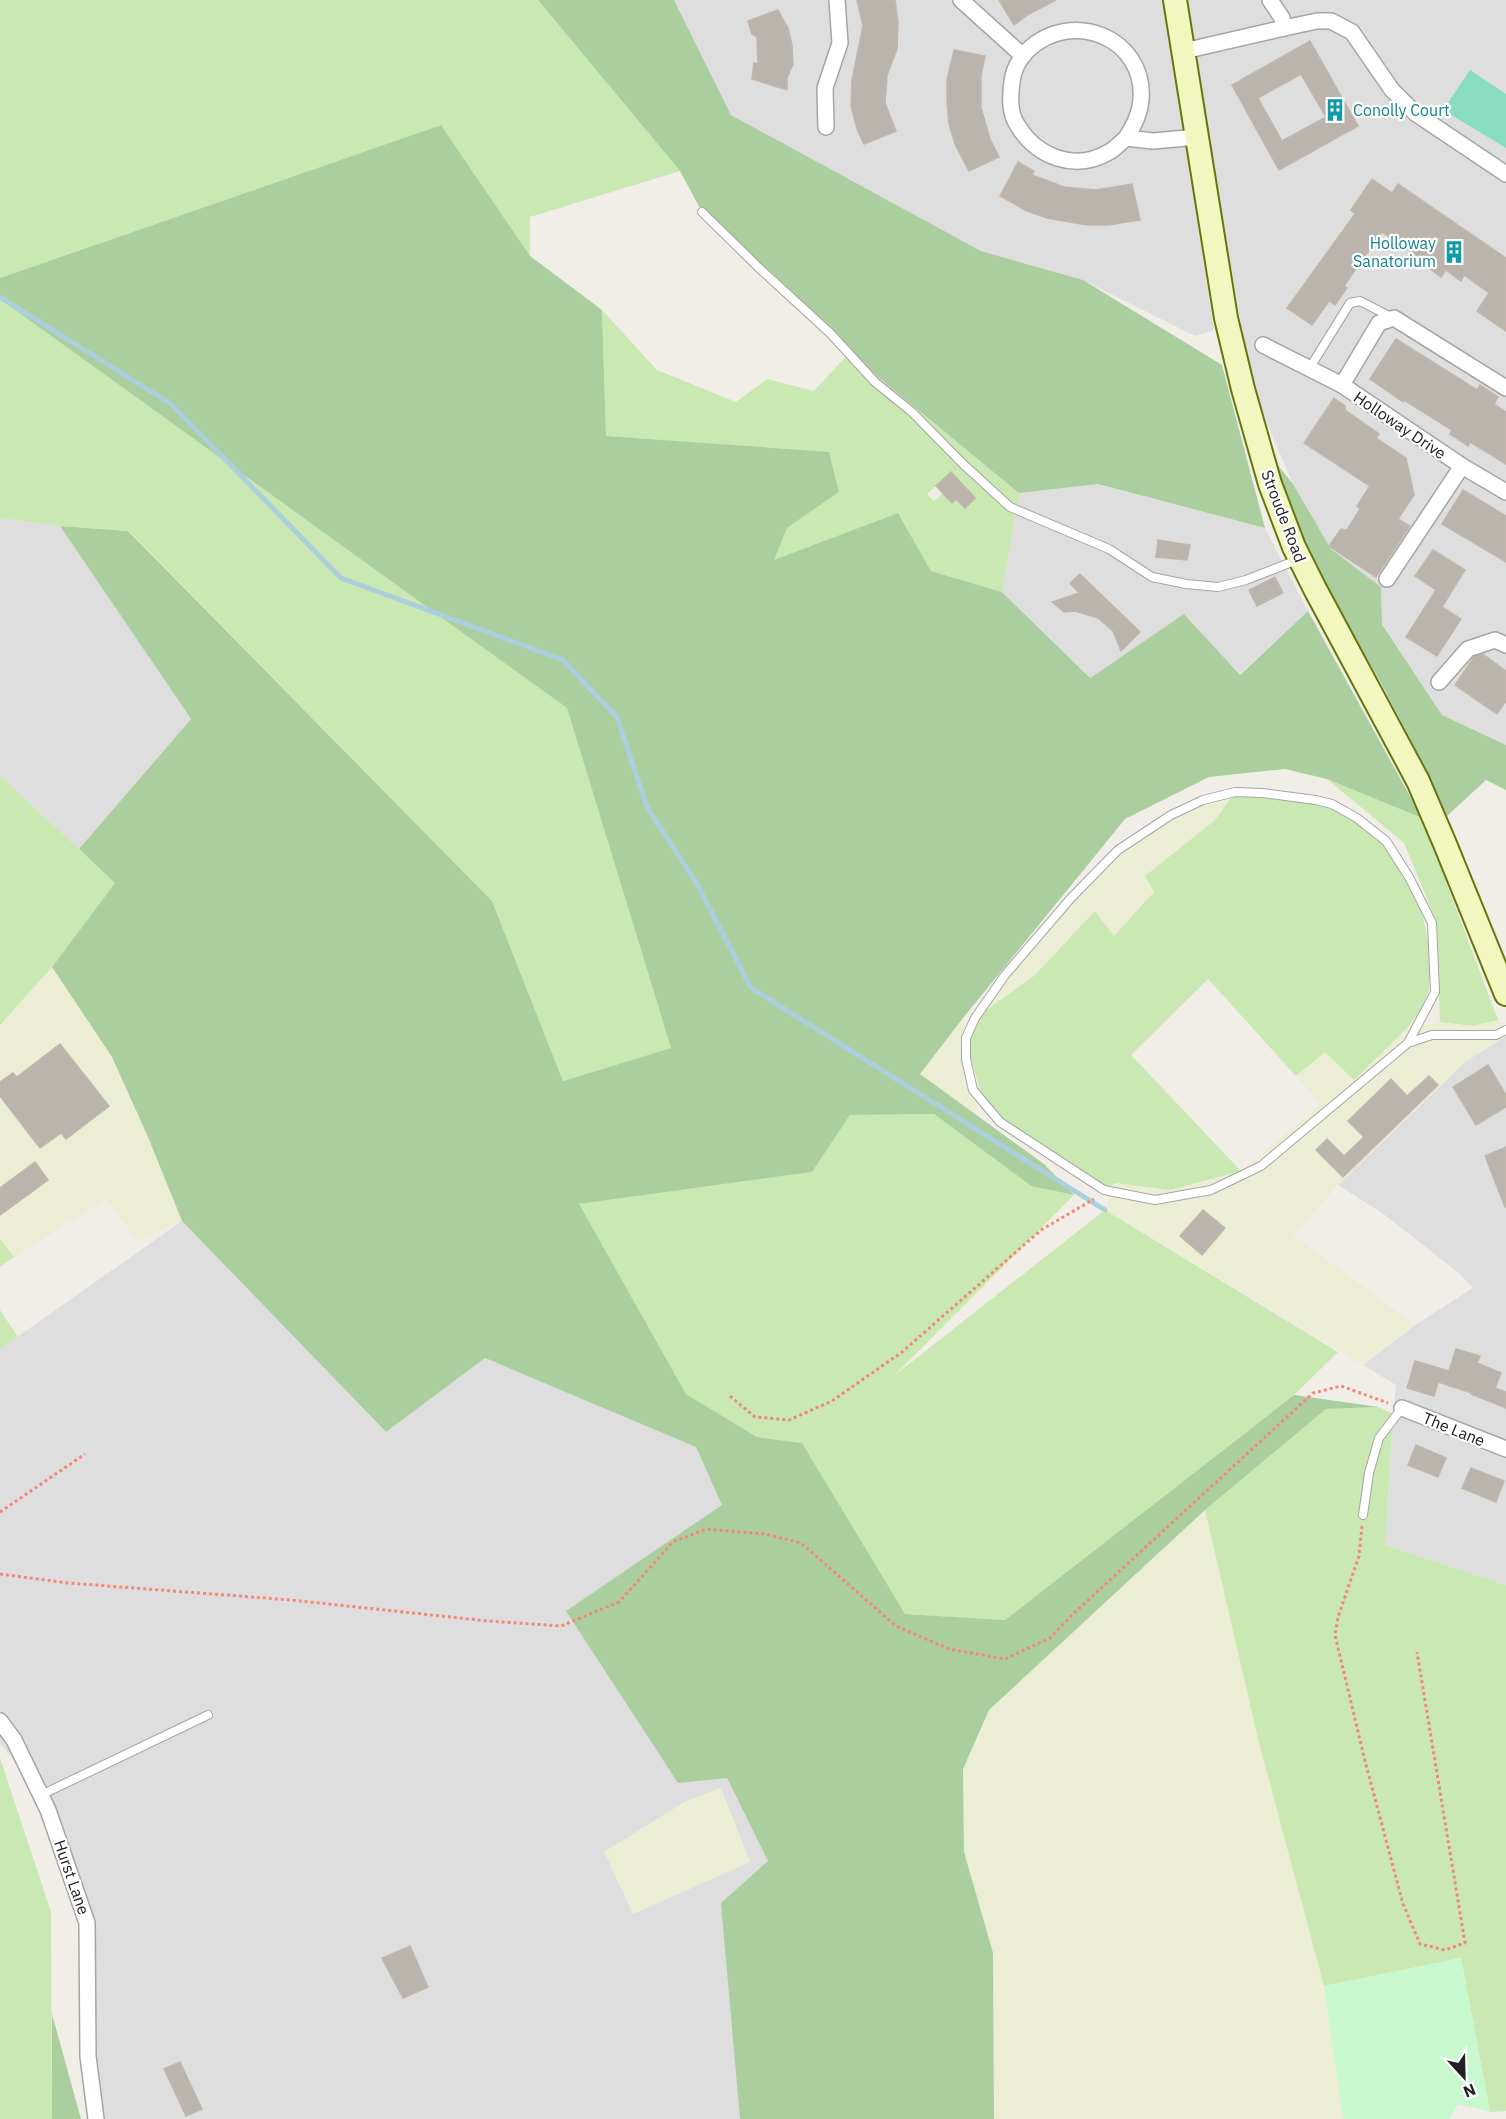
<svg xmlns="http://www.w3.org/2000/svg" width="1506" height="2119" viewBox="0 0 1506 2119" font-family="'IBM Plex Sans',sans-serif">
<rect width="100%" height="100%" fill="#f1eee8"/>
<g fill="#dfdede">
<polygon points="674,0 1163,0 1214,330 1195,336 1083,280 981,251 731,115"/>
<polygon points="1184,0 1506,0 1506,745 1442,715 1382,623 1381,587 1331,549 1293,484 1242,364 1240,318"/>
<polygon points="1097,484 1265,528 1308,611 1239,675 1184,614 1090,678 1002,592 1019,493"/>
<polygon points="0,518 60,526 191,719 79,849 0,775"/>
<polygon points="1506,1036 1506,1585 1385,1545 1393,1414 1396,1385 1363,1365 1415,1325 1473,1288 1460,1274 1385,1215 1338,1185 1465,1062"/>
<polygon points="182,1221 386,1432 485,1358 696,1446 723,1505 566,1611 727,1778 768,1861 740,2119 97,2119 87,1923 41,1795 0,1743 0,1349"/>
</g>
<g fill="#ebeed5">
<polygon points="1235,792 1215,820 1145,876 1154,892 1114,936 1095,911 1034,976 975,1018 1071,898 1118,850 1171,815"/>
<polygon points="52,967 112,1057 148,1137 182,1221 137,1241 107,1199 14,1257 0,1239 0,1025"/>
<polygon points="963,1018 983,1102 972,1113 920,1074"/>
<polygon points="1498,1020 1506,1029 1506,1036 1465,1062 1338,1185 1293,1235 1415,1325 1363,1365 1105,1210 1116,1182 1170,1190 1241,1171 1321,1104 1296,1076 1325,1051 1354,1080 1407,1028 1440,1022 1473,1026"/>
<polygon points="1205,1510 1259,1743 1324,1986 1343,2119 994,2119 993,1953 964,1852 963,1769 989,1710"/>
<polygon points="721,1788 750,1862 633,1914 604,1852 686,1801"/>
</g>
<g fill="#cae8b1" fill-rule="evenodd">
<polygon points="0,0 538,0 680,171 530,217 530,256 441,125 0,278"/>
<polygon points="0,299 567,708 671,1048 563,1081 492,901 129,531 60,526 0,518"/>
<path d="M602,310L657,370L736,402L767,379L814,391L849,353L1019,493L1002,592L931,571L898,513L773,561L787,528L839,492L829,453L606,436ZM951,472L975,498L965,508L956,499L952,502L943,493L934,501L927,494Z"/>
<polygon points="0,775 115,883 52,967 0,1025"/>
<polygon points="1327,779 1422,818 1498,1020 1473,1026 1440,1022 1436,920 1404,843"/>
<polygon points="1235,792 1314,802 1330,807 1369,826 1397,857 1419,897 1431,957 1429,989 1421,1011 1407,1028 1354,1080 1325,1052 1296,1076 1208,979 1131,1055 1241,1171 1170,1190 1116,1183 1104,1190 1000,1122 983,1102 966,1038 975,1018 1034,976 1095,911 1114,936 1154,892 1145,876 1215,820"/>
<polygon points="934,1114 1031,1186 1074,1195 895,1375 1105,1210 1338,1352 1294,1395 1005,1620 904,1614 802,1443 757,1437 686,1394 578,1204 812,1172 850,1115"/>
<polygon points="0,1239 14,1257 0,1267"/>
<polygon points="0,1310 18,1337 0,1349"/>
<polygon points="1379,1407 1393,1414 1385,1545 1506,1585 1506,2111 1490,2112 1461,1958 1324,1986 1259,1743 1205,1510 1326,1409"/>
<polygon points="0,1758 51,1912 52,2119 0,2119"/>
</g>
<g fill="#abce9f">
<polygon points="538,0 674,0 731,115 981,251 1083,280 1222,365 1265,528 1098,484 1019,493 849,353 702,212 680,171"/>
<polygon points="441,125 530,256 602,310 606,436 829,452 839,492 787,528 774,560 898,513 931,571 1002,592 1090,678 1184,614 1240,675 1308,611 1422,818 1327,779 1285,769 1209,777 1125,819 963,1018 920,1074 1044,1164 1074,1195 1031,1186 934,1114 850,1115 812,1172 579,1204 686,1394 757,1437 802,1443 905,1614 1005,1620 1294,1395 1379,1407 1326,1409 1205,1510 989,1710 963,1769 964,1852 993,1953 994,2119 740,2119 721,1903 768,1861 727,1778 678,1783 566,1611 722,1505 696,1447 485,1358 386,1432 182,1221 148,1137 112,1057 52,967 115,883 79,849 191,719 60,526 128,531 492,901 563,1081 671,1048 567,708 0,299 0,278"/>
<polygon points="1269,454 1293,484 1331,549 1381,587 1382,624 1442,715 1506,745 1506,790 1486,780 1446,817 1420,758 1380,681 1305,552"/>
<polygon points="52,2014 81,2119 52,2119"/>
</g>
<polygon fill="#c8f8ce" points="1461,1958 1490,2112 1458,2104 1449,2119 1343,2119 1324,1986"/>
<polygon fill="#8adcc0" points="1470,70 1506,94 1506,148 1443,110"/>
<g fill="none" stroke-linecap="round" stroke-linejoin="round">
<polyline stroke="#abcfdc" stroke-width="5" points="0,297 171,404 341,578 563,660 617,717 647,807 697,884 751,988 1105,1210"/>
</g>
<g fill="#bab4ad" stroke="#c2b6ab" stroke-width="1.5" fill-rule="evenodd">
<polygon points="857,0 895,0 898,23 897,49 887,75 885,103 896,131 864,144 857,129 851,106 852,80 863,26"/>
<polygon points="999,0 1056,0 1029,14 1014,25"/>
<polygon points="778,10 788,28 792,45 793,64 787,78 787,90 752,79 754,63 758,64 757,37 752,34 748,21"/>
<path d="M1310,41L1358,126L1279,170L1232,85ZM1301,74L1326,117L1282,141L1258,98Z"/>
<polygon points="954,50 985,56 981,76 981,108 990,139 999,157 969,171 955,144 949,124 947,102 947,80"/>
<polygon points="1018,162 1034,171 1032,175 1064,187 1096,190 1132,184 1140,220 1108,225 1087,225 1047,218 1027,211 1000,196"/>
<polygon points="1372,179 1392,193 1398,184 1506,258 1506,331 1477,311 1489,293 1464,275 1461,281 1446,270 1441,277 1419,261 1421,259 1382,232 1344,286 1347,288 1335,305 1329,301 1312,325 1287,308 1355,214 1351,210"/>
<polygon points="1396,339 1477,390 1480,385 1498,397 1494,404 1506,412 1506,464 1470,442 1468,446 1450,434 1452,430 1404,400 1403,402 1370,379"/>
<polygon points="1334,398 1345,406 1345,410 1379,434 1376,438 1406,458 1414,495 1398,519 1410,526 1376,577 1329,546 1341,529 1347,530 1360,509 1357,506 1370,486 1304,443"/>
<polygon points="951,472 975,498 965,508 956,499 952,503 936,486"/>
<polygon points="1463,490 1506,516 1506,562 1442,524"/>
<polygon points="1158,540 1190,545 1187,560 1156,557"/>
<polygon points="1433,550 1465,570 1442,607 1461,619 1437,656 1406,637 1436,590 1415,576"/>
<polygon points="1080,574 1140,632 1121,651 1113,631 1098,618 1075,611 1064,612 1052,602 1079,593 1070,583"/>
<polygon points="1275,577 1283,593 1257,606 1249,590"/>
<polygon points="1483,654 1506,671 1506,701 1497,714 1455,685 1474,657"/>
<polygon points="60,1044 109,1106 66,1139 61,1133 40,1148 0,1096 0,1082 13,1073 17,1077"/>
<polygon points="1488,1065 1506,1095 1506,1107 1476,1125 1453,1087"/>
<polygon points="1429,1076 1438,1085 1343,1177 1316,1150 1327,1139 1344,1156 1364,1137 1348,1121 1391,1079 1407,1096"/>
<polygon points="1506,1147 1506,1207 1505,1207 1485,1156"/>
<polygon points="35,1162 48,1180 0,1215 0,1188"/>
<polygon points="1203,1210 1225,1228 1202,1255 1180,1236"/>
<polygon points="1456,1349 1480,1356 1477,1363 1501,1373 1495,1388 1506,1392 1506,1408 1471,1394 1472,1393 1438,1382 1434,1396 1407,1388 1415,1361 1449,1371"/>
<polygon points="1416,1445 1446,1458 1438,1477 1408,1465"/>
<polygon points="1471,1468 1504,1481 1496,1502 1462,1488"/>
<polygon points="410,1946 428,1987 403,1998 382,1958"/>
<polygon points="180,2062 202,2109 186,2116 164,2069"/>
</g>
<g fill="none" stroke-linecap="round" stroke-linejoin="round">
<g stroke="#a5a5a5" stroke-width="10">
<g id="lane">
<polyline points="702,212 758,267 830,333 875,382 912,412 962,463 1010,507 1109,549 1152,577 1186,584 1218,587 1246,580 1297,560"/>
<polyline points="1309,369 1350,303 1360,301 1393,318"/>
<polyline points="1408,1043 1435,992 1432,923 1409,877 1386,841 1357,818 1332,804 1316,800 1262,793 1235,792 1203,800 1171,815 1118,850 1071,898 1005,975 975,1018 966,1038 966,1059 973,1090 1000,1122 1104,1190 1155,1200 1211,1190 1261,1166 1408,1043 1432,1035 1496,1035 1506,1030"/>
<polyline points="1363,1515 1369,1473 1379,1438 1402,1408"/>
<polyline points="41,1795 208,1715"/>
</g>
</g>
<g stroke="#a5a5a5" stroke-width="18">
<g id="street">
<polyline points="961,0 1023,56"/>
<polyline points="1270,0 1282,18 1284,28"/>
<polyline points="1184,51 1284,28 1317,21 1331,21 1352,32 1392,90 1415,113 1506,174"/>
<polyline points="826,127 825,88 840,43 837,0"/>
<path d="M1126,138C1134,126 1140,114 1141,100C1146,38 1072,8 1028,50C1020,58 1013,70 1012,82C1010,97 1009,113 1018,126C1037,157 1075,172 1109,152C1115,149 1121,142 1126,138L1153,141L1198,137"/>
<polyline points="1263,345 1342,385 1462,466 1506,492"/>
<polyline points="1342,385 1379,323 1394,318 1506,388"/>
<polyline points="1387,579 1462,466"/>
<polyline points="1439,682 1468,649 1495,640 1506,645"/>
<polyline points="1402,1408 1506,1449"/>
<polyline points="0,1721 14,1740 48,1810 87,1923 88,2056 96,2119"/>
</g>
</g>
<g stroke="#66760a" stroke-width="26">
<polyline id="secondary" points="1175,0 1226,318 1243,389 1270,484 1294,547 1315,589 1418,781 1445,844 1506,994"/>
</g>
<g stroke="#f48876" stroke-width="3" stroke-dasharray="3 3" stroke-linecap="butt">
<polyline points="730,1396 755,1417 789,1420 832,1401 902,1352 1041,1230 1094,1199"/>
<polyline points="0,1512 85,1454"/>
<polyline points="1362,1526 1359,1556 1338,1617 1335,1635 1365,1761 1403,1904 1420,1944 1445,1950 1465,1943 1417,1652"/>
<polyline points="0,1574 68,1583 291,1600 488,1621 561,1626 619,1602 673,1542 706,1529 765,1534 801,1543 896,1626 949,1649 1005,1659 1050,1638 1073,1614 1313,1393 1341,1386 1388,1403"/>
</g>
<use href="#lane" stroke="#fff" stroke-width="8"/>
<use href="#street" stroke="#fff" stroke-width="15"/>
<use href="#secondary" stroke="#f2f7c0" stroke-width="22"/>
</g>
<defs>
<g id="building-bare" transform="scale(1.8)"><path d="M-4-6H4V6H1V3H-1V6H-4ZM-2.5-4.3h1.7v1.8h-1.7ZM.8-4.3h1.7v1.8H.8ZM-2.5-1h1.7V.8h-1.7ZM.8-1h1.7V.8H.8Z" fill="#0f9aa8" stroke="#fff" stroke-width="2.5" paint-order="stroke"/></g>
</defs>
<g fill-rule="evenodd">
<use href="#building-bare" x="1335" y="110"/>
<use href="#building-bare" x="1454" y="252"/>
</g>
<g text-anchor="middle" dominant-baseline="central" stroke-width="4.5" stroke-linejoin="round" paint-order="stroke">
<g font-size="16" fill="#0d838f" stroke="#fff" text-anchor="start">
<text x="1353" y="110">Conolly Court</text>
<text x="1436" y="243" text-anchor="end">Holloway<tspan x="1436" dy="18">Sanatorium</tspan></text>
</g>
<g font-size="16" fill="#212121" stroke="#fff">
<text transform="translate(1400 425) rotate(34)">Holloway Drive</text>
<text transform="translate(1284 516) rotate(69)">Stroude Road</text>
<text transform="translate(1454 1429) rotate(22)">The Lane</text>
<text transform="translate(72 1877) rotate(71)">Hurst Lane</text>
</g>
</g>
<g transform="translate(1464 2077) rotate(158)" stroke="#ffffff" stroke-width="4.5" paint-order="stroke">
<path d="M0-4.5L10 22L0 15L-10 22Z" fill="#212121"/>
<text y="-9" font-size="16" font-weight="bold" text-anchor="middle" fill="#212121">N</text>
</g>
</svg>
